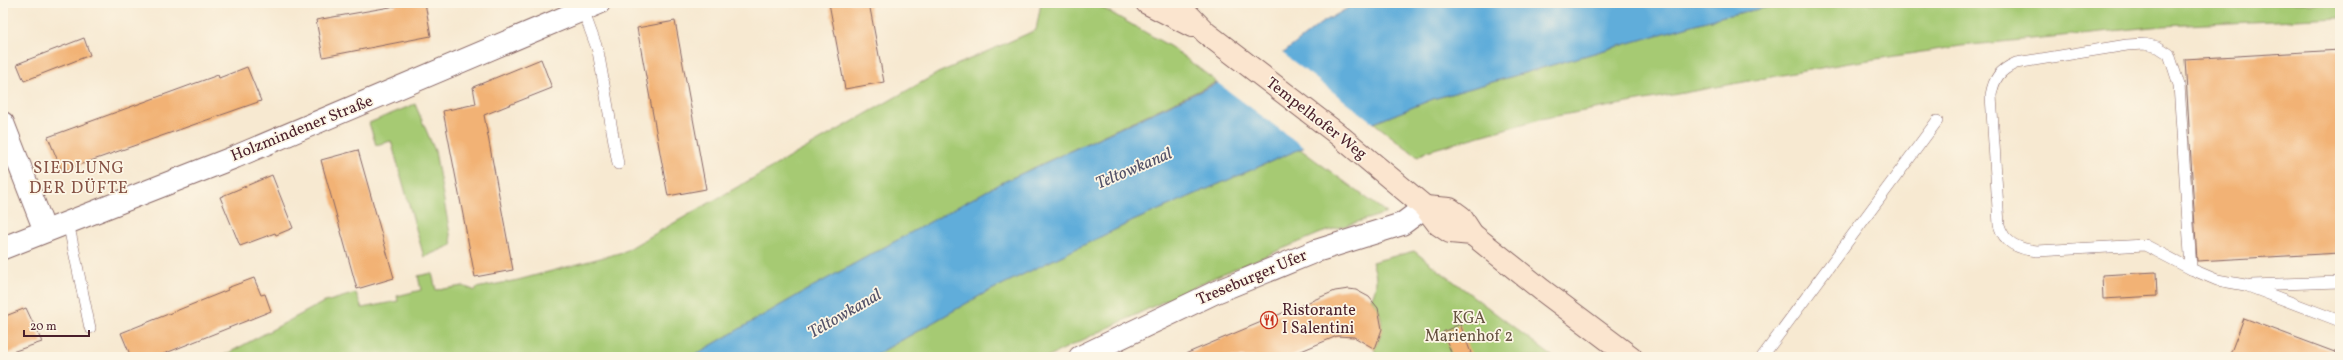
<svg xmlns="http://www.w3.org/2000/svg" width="2343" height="360" viewBox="0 0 2343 360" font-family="Vollkorn,serif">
<rect width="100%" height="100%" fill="#fcf5e5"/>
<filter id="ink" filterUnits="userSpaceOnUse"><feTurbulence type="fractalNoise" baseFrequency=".025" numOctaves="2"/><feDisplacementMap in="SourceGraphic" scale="8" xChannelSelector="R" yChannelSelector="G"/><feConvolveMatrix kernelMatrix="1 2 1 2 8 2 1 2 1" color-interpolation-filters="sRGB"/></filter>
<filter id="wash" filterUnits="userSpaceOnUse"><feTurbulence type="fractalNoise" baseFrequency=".012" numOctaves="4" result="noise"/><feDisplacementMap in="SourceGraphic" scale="16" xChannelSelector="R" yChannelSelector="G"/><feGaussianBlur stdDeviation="0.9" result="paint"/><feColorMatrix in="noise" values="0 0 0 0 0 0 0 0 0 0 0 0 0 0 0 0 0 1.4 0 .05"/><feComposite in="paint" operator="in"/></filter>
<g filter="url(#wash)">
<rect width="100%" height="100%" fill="#f7e9d1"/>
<g fill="#a6ca73" stroke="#78744f">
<polygon points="1041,3 1094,3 1171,47 1217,82 999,184 812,287 691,357 221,357 322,303 356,293 362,308 398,301 397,296 421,290 418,276 432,273 436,290 463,286 476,291 476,288 518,280 623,252 938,73 1036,30"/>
<polygon points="1789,3 2340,3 2340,18 2162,26 1961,46 1843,64 1540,119 1427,151 1418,157 1374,123 1433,99 1724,16"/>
<polygon points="415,104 435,151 452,245 424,257 391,141 376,145 369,123"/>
<polygon points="1300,149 1387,213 1321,233 1217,276 1047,357 872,357 983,294 1133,221"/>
<path d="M1414,251L1428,262L1553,357H1378L1374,349C1384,333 1385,314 1371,299C1378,287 1377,275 1372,262Z"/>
</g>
<polygon fill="#61adda" stroke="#566682" points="1357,3 1789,3 1724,16 1433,99 1374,123 1300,149 1133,221 983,294 872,357 691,357 812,287 999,184 1285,52 1320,24"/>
<polygon fill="#f7e9d1" points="1281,52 1376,125 1306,149 1215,81"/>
<g id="blocks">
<g fill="#f2b275">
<polygon points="396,3 425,3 431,36 323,57 316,20 396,6"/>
<polygon points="829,3 869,3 884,82 845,89"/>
<polygon points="675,21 706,189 668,196 637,28"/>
<polygon points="84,38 90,55 24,81 17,64"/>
<polygon points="2340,50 2340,253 2197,261 2185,59"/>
<polygon points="541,59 552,88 484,115 513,270 475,277 443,111 476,104 473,87"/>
<polygon points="247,67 261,101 62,171 48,137 218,75 219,78"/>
<polygon points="358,150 394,278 357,289 321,160"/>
<polygon points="272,175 293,228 276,235 275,233 240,246 220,197"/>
<polygon points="2156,272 2157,296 2103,299 2102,275"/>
<polygon points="254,278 261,295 265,294 271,311 156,357 131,357 121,333 228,290 227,288"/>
<polygon points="1349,289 1356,290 1369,297 1378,308 1382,329 1375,349 1354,337 1337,336 1287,357 1178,357 1335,291"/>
<polygon points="26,308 42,342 3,355 3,317"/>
<polygon points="2244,318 2340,354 2340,357 2229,357"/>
<polygon points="1460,324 1471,353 1462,357 1453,357 1443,332"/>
</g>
</g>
</g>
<g filter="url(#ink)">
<use href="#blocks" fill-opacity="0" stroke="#876665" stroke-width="1"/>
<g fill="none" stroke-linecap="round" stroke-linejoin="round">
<g stroke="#876665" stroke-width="12">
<g id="lane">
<polyline points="583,10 598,51 618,164"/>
<path d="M2144,44L2158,47L2169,54L2179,85L2191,269L2145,245L2037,251C2018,249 2004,243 1999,225L1991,95C1994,78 2000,70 2016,63L2127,45Z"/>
<polyline points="68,222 90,328"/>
<polyline points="2191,269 2217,280 2245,285 2340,321"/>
<polyline points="2251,285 2340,282"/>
<polyline points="1762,357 1937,121"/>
</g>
</g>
<g stroke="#876665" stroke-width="24">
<g id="street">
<polyline points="3,123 45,231"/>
<polyline points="3,248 235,157 599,3"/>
<polyline points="1080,357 1216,292 1316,251 1402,224 1425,207"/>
</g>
</g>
<g stroke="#876665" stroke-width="24">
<g id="secondary">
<polyline points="1147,3 1192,26"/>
<polyline points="1177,3 1206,33 1335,132 1425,207 1438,224 1450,232 1472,234"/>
<polyline points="1425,207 1450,209 1461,217 1472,234 1542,290 1631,357"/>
</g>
</g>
<use href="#lane" stroke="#fff" stroke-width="11"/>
<use href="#street" stroke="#fff" stroke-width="22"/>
<use href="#secondary" stroke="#fbe5cf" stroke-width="22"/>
</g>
</g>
<defs>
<g id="restaurant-ring" transform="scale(0.9)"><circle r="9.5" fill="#fcf5e5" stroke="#c8321e" stroke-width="1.5"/><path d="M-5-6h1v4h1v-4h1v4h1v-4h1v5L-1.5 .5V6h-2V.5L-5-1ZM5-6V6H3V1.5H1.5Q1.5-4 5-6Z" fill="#c8321e"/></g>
</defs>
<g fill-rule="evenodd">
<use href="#restaurant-ring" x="1269" y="320"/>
</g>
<g text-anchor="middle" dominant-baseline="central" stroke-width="3.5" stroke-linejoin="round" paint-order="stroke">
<g font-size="16" fill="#4a1f2b" stroke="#fcf5e5">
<text transform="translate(1316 119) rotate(38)">Tempelhofer Weg</text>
<text transform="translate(302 129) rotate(-22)">Holzmindener Straße</text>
<text transform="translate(1252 278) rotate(-23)">Treseburger Ufer</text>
</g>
<g font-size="16" fill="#4a1f2b" stroke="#fcf5e5" text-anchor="start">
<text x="1282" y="311">Ristorante<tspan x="1282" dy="18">I Salentini</tspan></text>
</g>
<g font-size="16" fill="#665241" stroke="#fcf5e5">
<text x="1469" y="319">KGA<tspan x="1469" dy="18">Marienhof 2</tspan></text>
</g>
<g font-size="17" letter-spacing="1" fill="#855245" stroke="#fcf5e5">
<text x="79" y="168">SIEDLUNG<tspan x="79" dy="20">DER DÜFTE</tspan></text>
</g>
<g font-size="17" font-style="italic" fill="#525168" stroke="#fcf5e5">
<text transform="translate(1134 169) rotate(-23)">Teltowkanal</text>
<text transform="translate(845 314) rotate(-30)">Teltowkanal</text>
</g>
</g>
<rect width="2343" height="360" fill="none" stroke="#fcf5e5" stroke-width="16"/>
<path d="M24 330v6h65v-6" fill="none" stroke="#4a1f2b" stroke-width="2"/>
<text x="30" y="330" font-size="12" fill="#4a1f2b" stroke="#fcf5e5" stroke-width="3" paint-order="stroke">20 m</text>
</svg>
